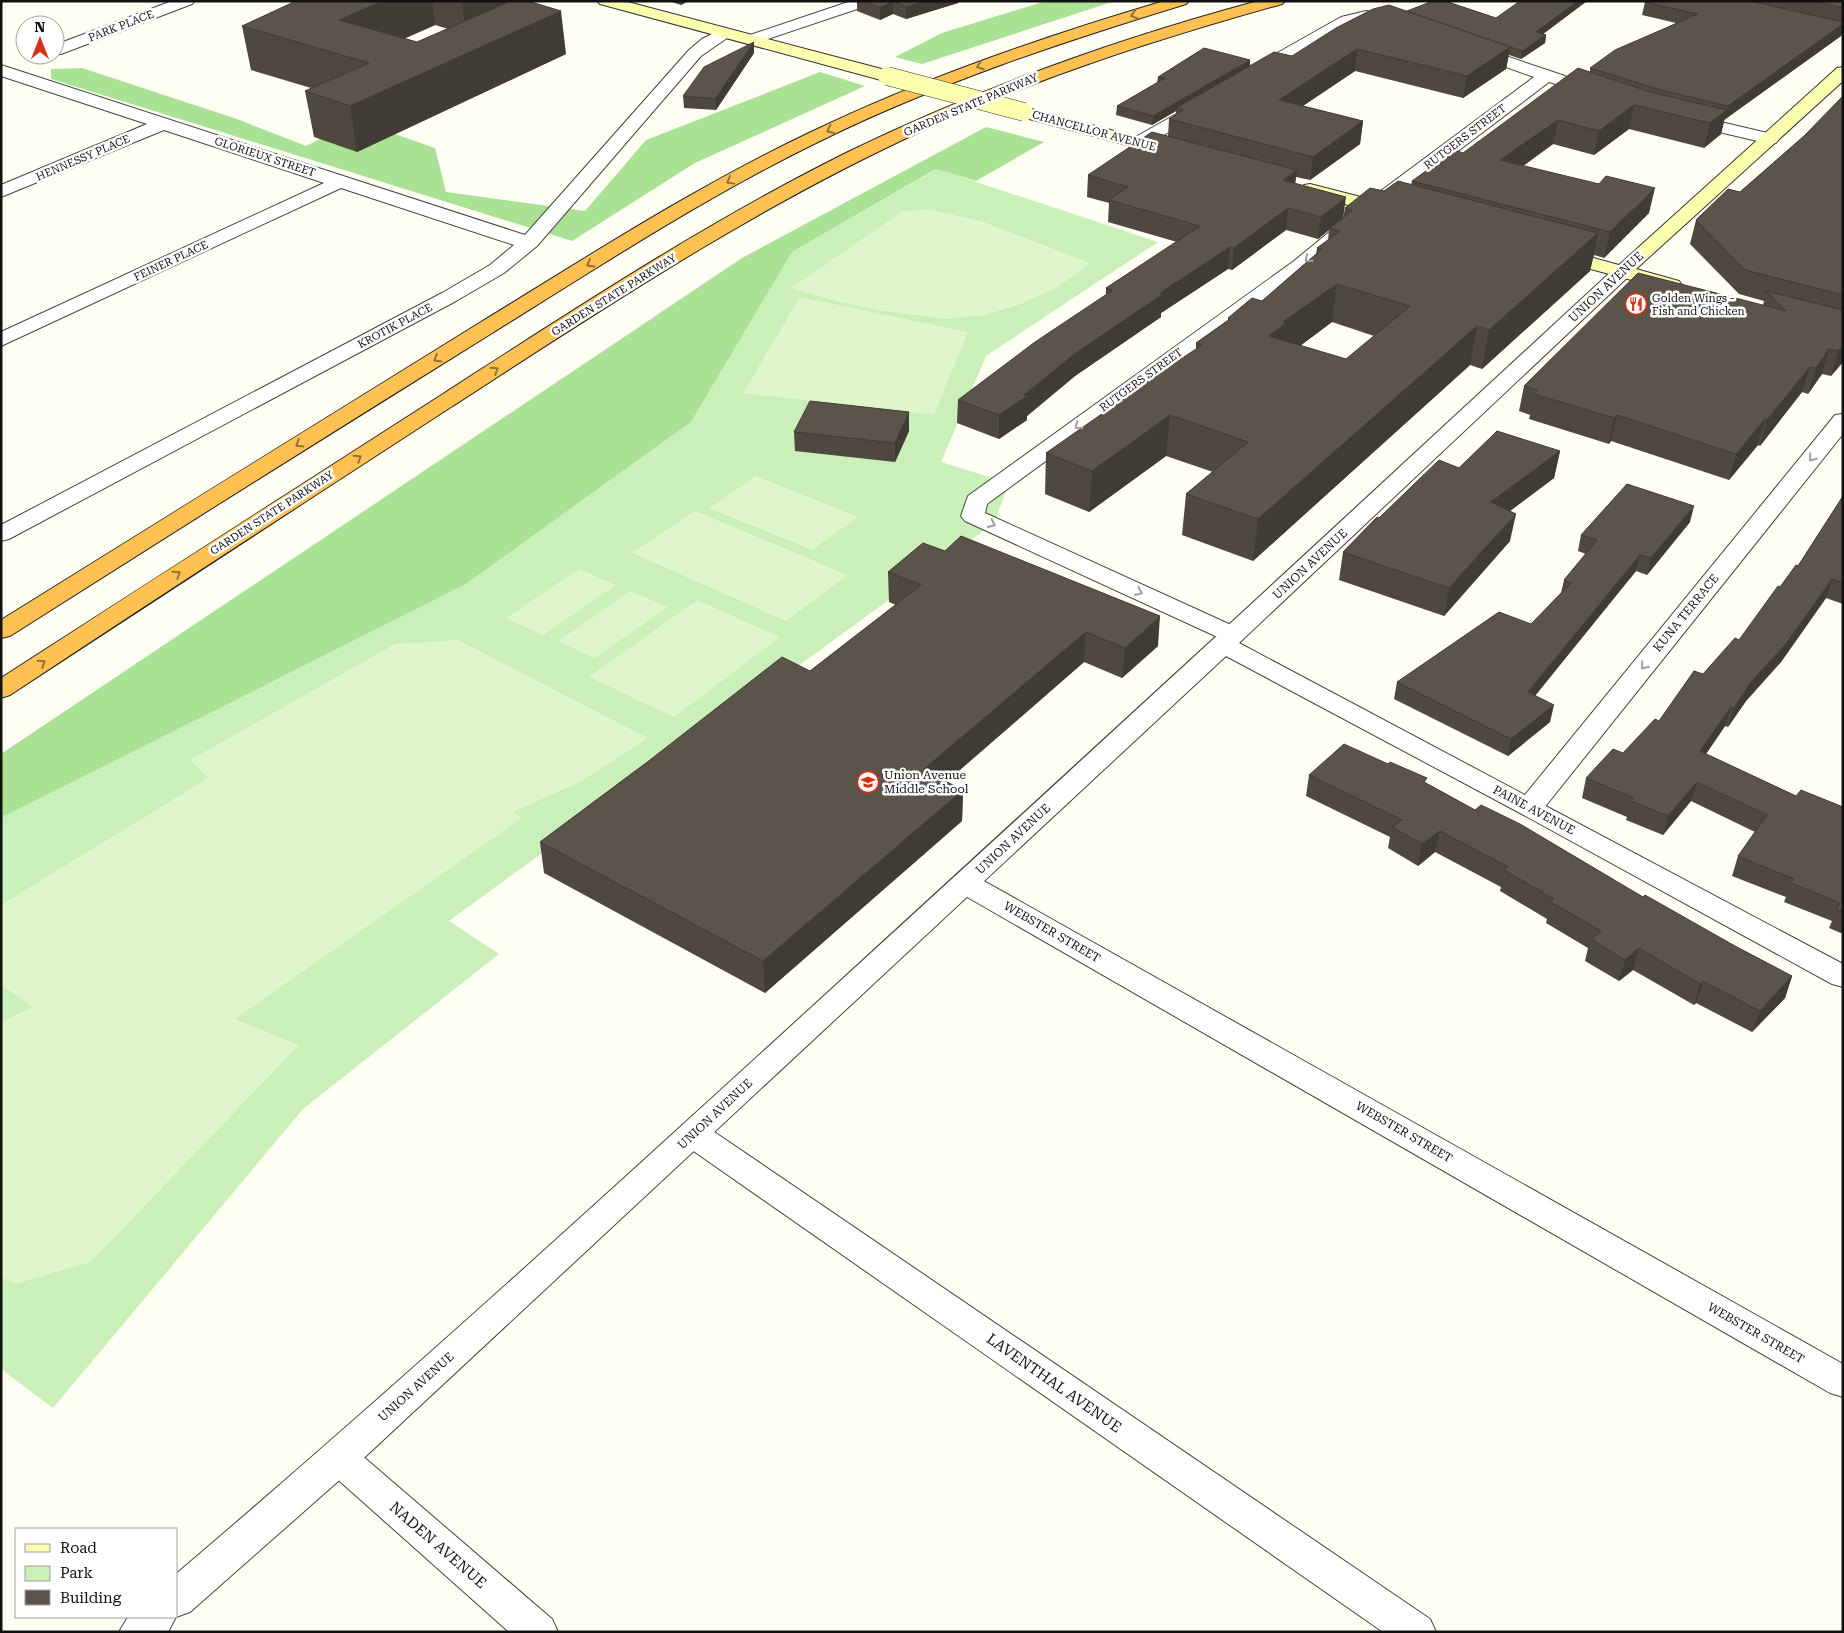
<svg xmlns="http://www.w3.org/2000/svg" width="1844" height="1633" viewBox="0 0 1844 1633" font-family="'Roboto Serif',serif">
<rect width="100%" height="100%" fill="#fffff4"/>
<polygon fill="#caefb8" points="937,169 1158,242 986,356 941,462 1009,483 994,523 449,921 499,954 303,1109 53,1408 1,1369 1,818 466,584 691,422 792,252"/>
<g fill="#a9e295">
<polygon points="1046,1 1115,1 922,64 895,57 942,33"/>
<polygon points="82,68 237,119 306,146 357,121 435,148 446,192 585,211 646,140 820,72 865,86 695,163 572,241 51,79 51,69"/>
<polygon points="986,127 1044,142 976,181 936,169 792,252 691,422 466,584 1,818 1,754 742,258"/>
</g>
<g fill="#dff5cb">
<polygon points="929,209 984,222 1090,263 1058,287 1021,304 985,315 946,319 881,311 832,300 791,288 903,211"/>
<polygon points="800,297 968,332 934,415 743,393"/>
<polygon points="756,476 858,517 812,550 709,508"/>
<polygon points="695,511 848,575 786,621 632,553"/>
<polygon points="579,569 616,585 543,635 506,618"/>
<polygon points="630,591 668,607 595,658 558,641"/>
<polygon points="697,600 780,637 674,717 589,677"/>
<polygon points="458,640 648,738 580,782 513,812 522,818 235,1019 299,1045 91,1262 15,1284 1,1277 1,1022 33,1007 1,985 1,905 208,778 190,760 395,644"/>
</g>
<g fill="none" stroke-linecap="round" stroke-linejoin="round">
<g stroke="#444" stroke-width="2">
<g id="minor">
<polygon points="172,1 195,1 192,4 61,54 51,55 55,55 55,45"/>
<polygon points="851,1 875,1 872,4 756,43 744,43 742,40 744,37"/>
<polygon points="1366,11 1398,18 1400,21 1392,26 1366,21 1352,24 1259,78 1247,78 1245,74 1247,70 1341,17"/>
<polygon points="724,28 732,33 730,36 701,56 537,246 504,273 456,301 9,539 1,541 1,525 442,293 490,265 514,245 341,188 1,346 1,332 324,183 164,130 1,197 1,185 147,124 1,76 1,65 525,235 689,50 702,39"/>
<polygon points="1473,45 1565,76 1567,80 1565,84 1559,85 1549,82 1380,210 1308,269 987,504 985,513 1242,630 1245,635 1242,640 1233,642 1224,640 965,521 961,516 968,496 1294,261 1366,202 1534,77 1467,53 1465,50 1467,47"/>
<polygon points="1201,100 1207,101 1210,105 1207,109 1144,147 1132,147 1129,143 1132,139"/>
<polygon points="1687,114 1776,135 1779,139 1776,143 1770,144 1681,123 1678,119 1681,115"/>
<polygon points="1843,414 1843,434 1540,813 1530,816 1520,813 1516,807 1520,801 1835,415"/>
<polygon points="965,874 975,876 1843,1364 1843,1397 1830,1393 955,890 951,883 955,876"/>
<polygon points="693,1122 704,1125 1430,1619 1436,1632 1383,1632 682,1143 677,1134 682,1125"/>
<polygon points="339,1442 352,1447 552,1619 558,1632 509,1632 326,1469 321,1458 326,1447"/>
</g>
</g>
<g stroke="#444" stroke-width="2">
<g id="tertiary">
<path d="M1622,266L1629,268L1632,272L1629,276L1239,643L1843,964V987L1832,984L1520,813L1226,656L352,1469L190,1612L176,1617V1574C389,1393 596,1204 803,1015C1075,767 1345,518 1615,268Z"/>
<polygon points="128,1617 176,1617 168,1632 119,1632"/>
</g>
</g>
<g stroke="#333" stroke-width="2">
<g id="secondary">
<polygon points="597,1 624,1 893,72 895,76 893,80 881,80 600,4"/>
<polygon points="1843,67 1843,81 1636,269 1679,281 1682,285 1679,289 1672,291 1550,258 1547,254 1550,250 1557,248 1619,265 1837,68"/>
<polygon points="1024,107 1178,148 1181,152 1178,156 1172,157 1018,116 1015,112 1018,108"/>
<polygon points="1310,184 1396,206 1398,210 1396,214 1389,216 1304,193 1301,189 1304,185"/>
</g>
</g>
<g stroke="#222" stroke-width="2">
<g id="motorway">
<path d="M1164,1H1189L1186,4C1062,42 938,83 820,141C705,197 598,267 489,335C329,434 169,535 10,636L1,638V620C161,520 321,421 481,322C589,256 695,187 809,133C923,78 1043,37 1164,1Z"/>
<path d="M1258,1H1285L1282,4C1160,38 1039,77 924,130C757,206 604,308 451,407C304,503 156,598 10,695L1,698V678L46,649C178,563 311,479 443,394C575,309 707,222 848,152C980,88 1117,39 1258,1Z"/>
</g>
</g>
<use href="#minor" fill="#fff" fill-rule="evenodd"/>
<use href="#tertiary" fill="#fff" fill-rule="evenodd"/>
<use href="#secondary" fill="#f9ffaf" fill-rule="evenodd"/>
<use href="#motorway" fill="#ffc152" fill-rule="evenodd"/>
<g stroke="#333" stroke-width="19" stroke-linecap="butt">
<polyline id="secondary-bridge" points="887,76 1024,112"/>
</g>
<use href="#secondary-bridge" stroke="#f9ffaf" stroke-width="18"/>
</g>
<g fill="#4e4840" fill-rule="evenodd">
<path d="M296,1H507V3L566,54L357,152L314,137L305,91L311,88L251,70L242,26ZM435,25L448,29L417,42L404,39Z"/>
<polygon points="669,1 688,1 681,5"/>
<polygon points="857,1 958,1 958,3 906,19 893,14 880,20 857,11"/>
<path d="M1587,1L1543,34L1546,35L1545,43L1521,59L1509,55L1506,69L1463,98L1355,71L1303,106L1363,121L1360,144L1310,180L1296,177L1295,183L1343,218L1345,208L1384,191L1411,185L1412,181L1463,153L1590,72V68L1676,23L1642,15L1645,2L1646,1H1843V30L1841,36L1724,120L1721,134L1704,148L1629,129L1594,155L1553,144L1523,166L1649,213L1604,258L1594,255L1590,271L1482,369L1470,365L1253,561L1182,535L1186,494L1213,472L1166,456L1089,512L1045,494L1046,453L1104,413V410L1196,350V343L1228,320V318L1262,301L1316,254L1317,248L1328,240L1329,230L1318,239L1286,230L1232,270L1228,269L1161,313V317L1075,376L1027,416V420L999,439L957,423L958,400L1106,295V288L1177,242L1108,222L1109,203L1087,197L1088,175L1168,136L1169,119L1176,115V111L1152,125L1116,115L1117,106L1157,83L1158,77L1250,66L1292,56L1407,11L1496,18ZM1332,322L1374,336L1346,359L1300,346Z"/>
<polygon points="754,42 754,53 716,110 684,108 683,96"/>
<polygon points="1843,97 1843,362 1831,376 1822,374 1808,394 1802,392 1760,446 1758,445 1729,480 1611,441 1609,444 1529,419 1530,415 1519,411 1524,386 1763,305 1764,301 1739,294 1690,244 1696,220 1740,192 1804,136"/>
<polygon points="909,431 895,462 795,451 794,432"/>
<polygon points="1560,451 1554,478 1510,511 1510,541 1444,616 1339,580 1343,552 1379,518 1459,468"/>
<polygon points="1843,496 1843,604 1826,598 1781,662 1746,701 1728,727 1725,726 1706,754 1796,796 1843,807 1843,934 1829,928 1832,921 1784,902 1786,897 1732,876 1738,856 1755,832 1691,801 1663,835 1626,820 1627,817 1582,798 1586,778 1623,753 1659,721 1703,674 1739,640 1780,587 1798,566"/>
<polygon points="1690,522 1647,575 1636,571 1535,696 1550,722 1508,756 1394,699 1397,682 1531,624 1561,593 1564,580 1586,554 1578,551 1581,535"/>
<polygon points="888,572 1158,646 1122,678 1084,662 946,782 963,790 962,821 765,993 544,873 540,842 650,760 810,671 896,605 889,602"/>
<polygon points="1309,775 1426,783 1475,810 1643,897 1735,946 1792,976 1785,998 1752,1032 1696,1003 1694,1005 1633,970 1619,981 1585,961 1588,948 1546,923 1547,919 1500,891 1501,887 1435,852 1418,866 1388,848 1390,837 1306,796"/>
</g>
<g fill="#403b34">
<polygon points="383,1 432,1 435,25 356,59 339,20"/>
<polygon points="462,1 507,1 509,15 466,34"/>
<polygon points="681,1 688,1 681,5"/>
<polygon points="893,1 893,14 880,20 880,8"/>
<polygon points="924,1 958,1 958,3 906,19 906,7"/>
<polygon points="1578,1 1587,1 1535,40 1536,32"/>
<polygon points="561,11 566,54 357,152 350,106"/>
<polygon points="1843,24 1843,30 1841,36 1724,120 1728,106"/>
<polygon points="1546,35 1545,43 1521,59 1522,51"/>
<polygon points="754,42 754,53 716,110 715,99"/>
<polygon points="1510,47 1506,69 1463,98 1467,76"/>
<polygon points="1357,49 1355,71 1277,123 1279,100"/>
<polygon points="1250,60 1250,68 1176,108 1176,111 1152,125 1153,116"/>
<polygon points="1634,105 1629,129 1594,155 1599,131"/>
<polygon points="1727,110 1721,134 1704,148 1710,123"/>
<polygon points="1558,120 1553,144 1496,186 1500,160"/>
<polygon points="1363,121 1360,144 1310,180 1313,157"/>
<polygon points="1297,170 1294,192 1283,180"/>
<polygon points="1655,188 1649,213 1604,258 1610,232"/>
<polygon points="1346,197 1343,219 1330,228 1329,230 1318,239 1321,217"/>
<polygon points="1288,208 1286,230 1232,270 1234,248"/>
<polygon points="1598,233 1590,271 1482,369 1489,330"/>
<polygon points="1230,247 1228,269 1161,313 1161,317 1075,376 1027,416 1027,420 999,439 999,415 1076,353 1160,293"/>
<polygon points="1337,284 1332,322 1282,359 1269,336 1283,322"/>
<polygon points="1477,326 1470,365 1253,561 1258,519"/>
<polygon points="1843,346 1843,362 1831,376 1838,351"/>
<polygon points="1829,349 1822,374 1808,394 1816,368"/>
<polygon points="1810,367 1802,392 1760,446 1767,420"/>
<polygon points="909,412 909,431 895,462 895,443"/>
<polygon points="1170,415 1166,456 1089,512 1092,471"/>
<polygon points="1617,415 1611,441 1609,444 1614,418"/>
<polygon points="1765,419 1758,445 1729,480 1736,454"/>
<polygon points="1560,451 1554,478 1486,529 1491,502"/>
<polygon points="1694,506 1690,522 1647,575 1651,558"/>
<polygon points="1516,514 1510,541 1444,616 1449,588"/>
<polygon points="1640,555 1636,571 1524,709 1528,692"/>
<polygon points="1832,579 1826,598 1781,662 1746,701 1728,727 1734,708 1751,682"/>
<polygon points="1160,616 1158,646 1122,678 1125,648"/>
<polygon points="1086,632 1084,662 923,802 923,770"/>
<polygon points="1554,705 1550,722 1508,756 1511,739"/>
<polygon points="1731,707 1725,726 1695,770 1700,751"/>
<polygon points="1697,782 1691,801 1663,835 1668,816"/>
<polygon points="963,790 962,821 765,993 763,961"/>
<polygon points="1440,831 1435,852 1418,866 1422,844"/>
<polygon points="1639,948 1633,970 1619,981 1625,960"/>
<polygon points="1792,976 1785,998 1752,1032 1760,1011"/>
<polygon points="1703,981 1696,1003 1694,1005 1700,984"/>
</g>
<g fill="#5b544b" stroke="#403b34" fill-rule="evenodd">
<polygon points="296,1 383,1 339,20 417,42 511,1 528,1 561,11 350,106 305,91 369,63 242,26"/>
<polygon points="863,1 924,1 906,7 893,1 880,8"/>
<polygon points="1433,1 1445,1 1496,18 1520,1 1578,1 1536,32 1546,35 1522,51 1407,11"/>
<polygon points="1646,1 1750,1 1843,22 1843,24 1728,106 1661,90 1590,68 1615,50 1698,14 1645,2"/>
<polygon points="1813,1 1843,1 1843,8"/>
<polygon points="1389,5 1510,47 1467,76 1357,49 1279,100 1363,121 1313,157 1169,119 1183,110 1176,108 1274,52 1292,56 1336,28 1373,9"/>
<polygon points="754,42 715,99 683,96 704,67"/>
<polygon points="1204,48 1250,60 1153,116 1117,106 1165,78 1158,77"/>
<polygon points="1578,68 1650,92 1727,110 1710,123 1634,105 1599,131 1558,120 1500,160 1599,184 1606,176 1655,188 1610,232 1412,181 1455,150 1463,153"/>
<polygon points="1842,97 1843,97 1843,295 1745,270 1696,220 1728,189 1740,192 1804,136"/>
<polygon points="1152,132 1297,170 1283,180 1346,197 1321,217 1288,208 1234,248 1230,247 1160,293 1163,294 1076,353 1024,395 1027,396 999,415 958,400 1035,342 1113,290 1106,288 1200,226 1109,200 1128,187 1088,175"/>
<path d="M1398,181L1598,233L1489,330L1477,326L1258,519L1186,494L1248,442L1170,415L1092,471L1046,453L1106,411L1104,410L1202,345L1196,343L1230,319L1228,318L1252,298L1262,301L1322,249L1317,248L1340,231L1330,228L1353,210L1345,208L1370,188L1384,191ZM1337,284L1410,306L1346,359L1269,336L1286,323L1283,322Z"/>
<polygon points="1638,273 1786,311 1766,291 1843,310 1843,346 1838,351 1829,349 1816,368 1810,367 1767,420 1765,419 1736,454 1617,415 1614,418 1534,394 1538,390 1524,386"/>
<polygon points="810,401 909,412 895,443 794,432"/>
<polygon points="1497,431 1560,451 1491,502 1516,514 1449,588 1343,552 1377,517 1379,518 1439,460 1459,468"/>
<polygon points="1627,484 1694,506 1651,558 1640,555 1528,692 1554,705 1511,739 1397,682 1499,612 1531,624 1571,583 1564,580 1597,540 1581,535"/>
<polygon points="1843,496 1843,583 1832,579 1786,644 1751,682 1734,708 1731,707 1700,751 1796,796 1801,790 1843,807 1843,912 1836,909 1840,903 1791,883 1794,879 1738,856 1767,815 1697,782 1668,816 1631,801 1634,798 1586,778 1613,749 1623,753 1655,719 1659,721 1694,671 1703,674 1735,638 1739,640 1778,586 1780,587 1796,565 1798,566"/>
<polygon points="961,536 1160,616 1125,648 1086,632 923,770 963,790 763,961 540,842 650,760 782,657 810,671 921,585 888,572 923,543 945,551"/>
<polygon points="1344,744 1388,764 1390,762 1427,778 1424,782 1475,810 1481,805 1520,824 1643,897 1645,895 1735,946 1792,976 1760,1011 1703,981 1700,984 1639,948 1625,960 1591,939 1601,931 1551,902 1554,899 1504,870 1508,867 1440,831 1422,844 1392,827 1402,820 1309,775"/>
</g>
<defs><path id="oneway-chevron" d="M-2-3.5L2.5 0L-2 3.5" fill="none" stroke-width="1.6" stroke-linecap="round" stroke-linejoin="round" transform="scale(1.25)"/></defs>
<g stroke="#947235">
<use href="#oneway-chevron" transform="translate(1134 15) rotate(164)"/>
<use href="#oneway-chevron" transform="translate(980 66) rotate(160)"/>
<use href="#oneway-chevron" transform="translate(830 130) rotate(155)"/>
<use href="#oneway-chevron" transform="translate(730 181) rotate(151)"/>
<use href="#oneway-chevron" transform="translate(590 264) rotate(149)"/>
<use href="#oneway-chevron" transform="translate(437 359) rotate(149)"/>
<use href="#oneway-chevron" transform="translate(495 370) rotate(-33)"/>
<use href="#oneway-chevron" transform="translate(299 444) rotate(148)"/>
<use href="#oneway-chevron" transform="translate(358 458) rotate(-33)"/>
<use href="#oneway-chevron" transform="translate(177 574) rotate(-33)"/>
<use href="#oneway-chevron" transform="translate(42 663) rotate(-34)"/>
</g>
<g stroke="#a0a0a0">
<use href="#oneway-chevron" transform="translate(1308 259) rotate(141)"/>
<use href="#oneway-chevron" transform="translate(1078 426) rotate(144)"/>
<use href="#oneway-chevron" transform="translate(1812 458) rotate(129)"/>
<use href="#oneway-chevron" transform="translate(992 524) rotate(25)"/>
<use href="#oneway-chevron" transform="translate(1139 592) rotate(24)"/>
<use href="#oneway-chevron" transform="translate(1644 666) rotate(129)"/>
</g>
<defs>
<g id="restaurant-ring" transform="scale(1.125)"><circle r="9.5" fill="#fff" stroke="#d23117" stroke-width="1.5"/><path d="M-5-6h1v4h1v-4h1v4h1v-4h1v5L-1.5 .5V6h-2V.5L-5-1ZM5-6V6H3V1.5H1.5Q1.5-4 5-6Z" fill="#d23117"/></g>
<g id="school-ring" transform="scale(1.125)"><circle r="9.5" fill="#fff" stroke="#d23117" stroke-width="1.5"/><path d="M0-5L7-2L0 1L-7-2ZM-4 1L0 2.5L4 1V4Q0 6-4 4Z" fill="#d23117"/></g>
</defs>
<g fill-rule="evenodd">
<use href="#restaurant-ring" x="1636" y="304"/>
<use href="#school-ring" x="868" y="782"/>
</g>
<g text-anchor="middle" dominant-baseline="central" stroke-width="5" stroke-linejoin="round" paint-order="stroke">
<g font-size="11" fill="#111" stroke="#fff">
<text transform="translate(121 26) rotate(-21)">PARK PLACE</text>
<text transform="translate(971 105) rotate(-23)">GARDEN STATE PARKWAY</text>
<text transform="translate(1094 131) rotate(15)">CHANCELLOR AVENUE</text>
<text transform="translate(1465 137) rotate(-37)">RUTGERS STREET</text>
<text transform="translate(265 157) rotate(18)">GLORIEUX STREET</text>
<text transform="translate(83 158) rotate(-23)">HENNESSY PLACE</text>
<text transform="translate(171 261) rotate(-25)">FEINER PLACE</text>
<text transform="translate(614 295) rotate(-32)">GARDEN STATE PARKWAY</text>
<text transform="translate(395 326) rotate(-28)">KROTIK PLACE</text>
<text transform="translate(1141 380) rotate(-36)">RUTGERS STREET</text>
<text transform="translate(272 513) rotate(-33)">GARDEN STATE PARKWAY</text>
</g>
<g font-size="11" fill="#111" stroke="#fff" text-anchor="start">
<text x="1652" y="298">Golden Wings -<tspan x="1652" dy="13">Fish and Chicken</tspan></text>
</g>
<g font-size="12" fill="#111" stroke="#fff">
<text transform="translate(1606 287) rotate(-43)">UNION AVENUE</text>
<text transform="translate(1310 564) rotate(-43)">UNION AVENUE</text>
<text transform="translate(1686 613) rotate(-51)">KUNA TERRACE</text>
<text transform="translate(1534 810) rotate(28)">PAINE AVENUE</text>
<text transform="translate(1013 839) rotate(-43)">UNION AVENUE</text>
<text transform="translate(1052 932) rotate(30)">WEBSTER STREET</text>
<text transform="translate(715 1114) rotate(-43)">UNION AVENUE</text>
<text transform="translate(1404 1132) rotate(30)">WEBSTER STREET</text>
<text transform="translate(1756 1333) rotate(30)">WEBSTER STREET</text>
<text transform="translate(416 1387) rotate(-42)">UNION AVENUE</text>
</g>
<g font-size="12" fill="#111" stroke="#fff" text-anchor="start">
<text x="884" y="775">Union Avenue<tspan x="884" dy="14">Middle School</tspan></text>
</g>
<g font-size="15" fill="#111" stroke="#fff">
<text transform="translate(1054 1383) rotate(35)">LAVENTHAL AVENUE</text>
<text transform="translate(438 1545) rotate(41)">NADEN AVENUE</text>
</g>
</g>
<rect width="1844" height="1633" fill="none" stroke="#111111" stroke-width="5"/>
<rect x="15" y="1528" width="162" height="90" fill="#ffffff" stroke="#a0a0a0"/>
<rect x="25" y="1544" width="25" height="8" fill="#f9ffaf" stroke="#a0a0a0"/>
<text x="60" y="1553" font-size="15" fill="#111111">Road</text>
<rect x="25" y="1566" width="25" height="15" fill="#caefb8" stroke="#a0a0a0"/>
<text x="60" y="1578" font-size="15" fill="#111111">Park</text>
<rect x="25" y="1590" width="25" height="15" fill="#5b544b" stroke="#a0a0a0"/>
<text x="60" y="1603" font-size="15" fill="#111111">Building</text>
<g transform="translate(40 40)"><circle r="24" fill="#ffffff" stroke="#a0a0a0"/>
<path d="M0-4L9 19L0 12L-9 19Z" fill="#d23117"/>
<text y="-8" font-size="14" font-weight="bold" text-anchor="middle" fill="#111111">N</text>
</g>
</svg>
